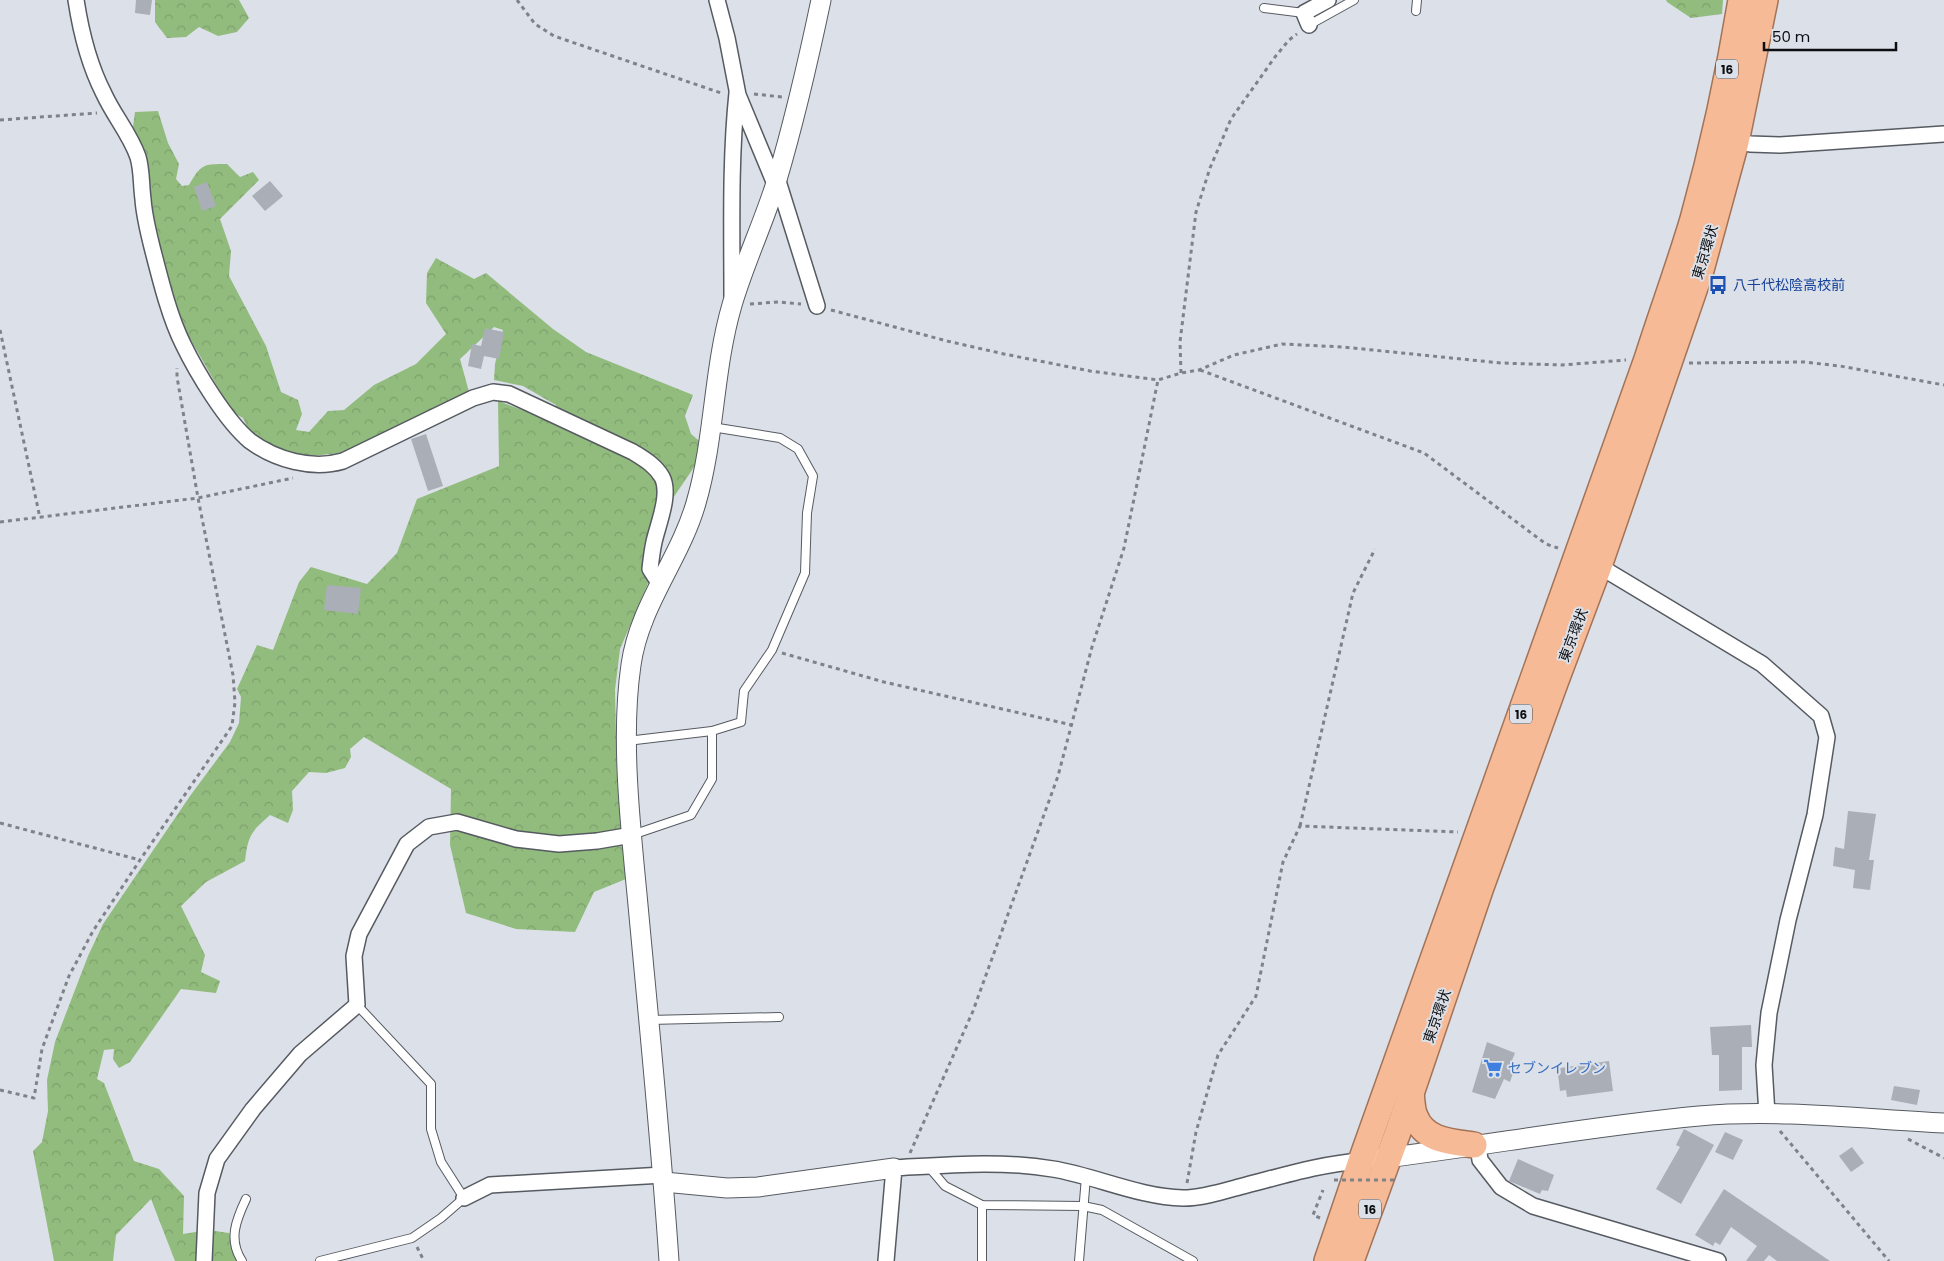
<svg xmlns="http://www.w3.org/2000/svg" width="1944" height="1261" viewBox="0 0 1944 1261" font-family="Poppins,'Noto Sans JP',sans-serif">
<defs>
<pattern id="forest-crowns" width="20" height="18" patternUnits="userSpaceOnUse" patternTransform="scale(1.25)"><rect width="20" height="18" fill="#92bc7e"/><path d="M2 6a3 3 0 1 1 6 0M12 15a3 3 0 1 1 6 0" fill="none" stroke="#7da06c"/></pattern>
</defs>
<rect width="100%" height="100%" fill="#dce0e8"/>
<g fill="url(#forest-crowns)">
<polygon points="155,0 239,0 249,18 237,32 218,36 199,27 186,37 167,38 155,22"/>
<polygon points="1666,0 1723,0 1722,14 1691,18 1667,2"/>
<path d="M158,111L168,143L179,164L176,179L182,186L189,185C201,164 203,164 227,164L240,177L253,172L259,180L220,219L231,251L229,276L266,346L281,392L298,400L302,414L296,430L309,432L328,411L344,410L374,385L416,364L446,334L426,303L427,273L436,258L474,279L486,273L553,329L586,352L693,395L685,416L691,434L703,444L699,460L671,501L664,533L647,586L620,649L615,690L617,777L626,879L594,892L575,932L516,929L466,913L450,845L451,789L364,737L350,749L351,757L345,768L326,773L309,772L292,791L293,810L288,823L270,815C251,832 248,835 245,861L206,882L181,906L205,955L201,972L220,981L216,993L181,989L130,1062L119,1068L113,1059L114,1049L104,1050L97,1079L104,1083L134,1161L159,1169L184,1196L183,1234L208,1230L229,1233L236,1251V1261H175L151,1199L116,1235L113,1261H54L33,1151L42,1142L48,1111L47,1080L55,1042L88,956L103,924L190,796L230,742L239,723L241,697L237,689L257,645L273,650L299,582L311,567L367,584L397,553L417,499L499,466L498,401L553,421L556,405L523,386L494,380L495,364L503,330L494,327L460,359L469,392L347,451L331,454L290,458L250,433L243,418L232,412L184,328L157,241L149,197L148,165L133,127L135,112Z"/>
</g>
<g fill="#aaaeb6">
<polygon points="136,0 152,0 150,15 135,13"/>
<polygon points="270,181 283,196 265,211 252,196"/>
<polygon points="207,182 216,206 202,211 194,187"/>
<polygon points="485,328 504,332 499,359 484,356 481,369 468,366 472,344 481,346"/>
<polygon points="426,434 443,486 428,491 411,439"/>
<polygon points="327,585 361,588 358,614 324,610"/>
<polygon points="1848,811 1876,814 1869,860 1874,860 1870,890 1853,888 1855,870 1833,866 1835,847 1844,849"/>
<polygon points="1751,1025 1752,1047 1742,1047 1742,1090 1719,1091 1719,1055 1712,1055 1710,1027"/>
<polygon points="1487,1042 1515,1053 1510,1065 1515,1067 1510,1082 1504,1079 1495,1099 1472,1092"/>
<polygon points="1609,1061 1613,1091 1567,1097 1566,1090 1560,1091 1558,1074 1561,1073 1560,1068"/>
<polygon points="1894,1086 1920,1090 1917,1105 1891,1100"/>
<polygon points="1684,1129 1714,1145 1681,1204 1656,1189 1680,1147 1676,1145"/>
<polygon points="1725,1132 1743,1140 1733,1160 1715,1152"/>
<polygon points="1852,1147 1864,1163 1851,1172 1839,1156"/>
<polygon points="1518,1159 1554,1175 1548,1191 1542,1190 1540,1194 1509,1181"/>
<polygon points="1724,1189 1746,1204 1830,1261 1777,1261 1769,1255 1764,1261 1746,1261 1757,1246 1731,1227 1720,1245 1715,1242 1713,1246 1695,1235"/>
</g>
<g fill="none" stroke-linecap="round" stroke-linejoin="round">
<g stroke="#565a61" stroke-width="10">
<g id="service">
<polyline points="1264,8 1304,13"/>
<polyline points="1416,11 1417,0"/>
<polyline points="1309,25 1354,0"/>
<polyline points="627,741 712,731 741,722 744,691 772,650 805,573 807,513 813,476 798,449 780,438 712,427"/>
<polyline points="632,835 691,815 712,779 712,731"/>
<polyline points="649,1020 779,1017"/>
<polyline points="928,1166 945,1186 982,1205 1083,1206 1102,1210 1193,1261"/>
<polyline points="982,1205 982,1261"/>
<path d="M242,1261C228,1240 236,1220 246,1199"/>
<polyline points="320,1261 412,1238 441,1218 464,1198 441,1162 431,1129 431,1084 357,1005"/>
<polyline points="1079,1261 1086,1177"/>
</g>
</g>
<g stroke="#565a61" stroke-width="18">
<g id="minor">
<path d="M76,0C81,33 89,65 104,94C114,116 130,134 138,157C142,170 141,185 143,199C144,215 148,231 152,247C160,278 169,316 183,344C197,373 226,421 250,441C276,460 312,470 343,461L473,398L493,392L509,394L633,452C644,459 655,465 662,477C671,494 658,524 654,542C652,551 651,560 650,569L659,583"/>
<polyline points="717,0 727,38 738,95 775,184"/>
<polyline points="1309,25 1304,13 1328,0"/>
<polyline points="1729,140 1750,144 1780,145 1944,134"/>
<polyline points="777,178 817,306"/>
<path d="M732,296C732,229 730,160 737,93"/>
<polyline points="1594,563 1762,664 1821,716 1827,737 1815,815 1788,920 1769,1013 1764,1065 1767,1115"/>
<polyline points="1478,1145 1480,1160 1501,1187 1533,1206 1718,1261"/>
<polyline points="464,1198 490,1185 663,1175"/>
<polyline points="204,1261 207,1193 217,1159 253,1109 300,1054 357,1005 354,956 359,934 407,844 429,827 457,822 516,839 559,844 597,841 632,835"/>
<path d="M886,1261L894,1168C947,1165 1001,1160 1053,1169C1096,1176 1139,1197 1183,1198C1201,1198 1221,1192 1239,1187C1279,1177 1319,1164 1361,1161"/>
</g>
</g>
<g stroke="#565a61" stroke-width="21">
<g id="tertiary">
<path d="M1377,1159C1484,1146 1591,1126 1699,1116C1779,1109 1864,1119 1944,1123"/>
<polyline points="664,1182 727,1188 758,1187 894,1168"/>
<path d="M669,1261C661,1142 649,1024 638,905C631,830 620,740 631,665C639,606 680,559 696,503C715,438 713,370 732,305C744,264 763,224 776,183C794,122 808,62 821,0"/>
</g>
</g>
<g stroke="#a27357" stroke-width="28">
<g id="trunk">
<path d="M1411,1093C1412,1100 1412,1110 1415,1116C1424,1141 1452,1142 1474,1145"/>
<path d="M1327,1261L1361,1161L1647,359C1662,312 1679,266 1693,219C1713,147 1729,73 1741,0"/>
<polyline points="1351,1261 1398,1132 1480,890 1555,683 1599,566 1701,270 1736,142 1765,0"/>
</g>
</g>
<g stroke="#7f8288" stroke-width="3" stroke-dasharray="4 4" stroke-linecap="butt">
<polyline points="517,0 535,24 554,36 721,93"/>
<polyline points="754,94 782,97"/>
<polyline points="0,120 97,113"/>
<polyline points="750,304 778,302 801,304"/>
<polyline points="831,310 947,341 1004,354 1090,371 1158,380 1181,373 1199,370 1234,355 1282,344 1343,347 1501,363 1562,365 1626,360"/>
<polyline points="0,330 40,518"/>
<polyline points="1689,363 1804,362 1840,366 1944,385"/>
<polyline points="1200,370 1424,453 1546,544 1558,548"/>
<polyline points="1181,373 1180,342 1196,212 1210,168 1231,119 1275,57 1289,40 1297,34"/>
<polyline points="0,522 198,498 293,478"/>
<polyline points="782,653 884,682 1072,725"/>
<polyline points="0,823 140,860"/>
<polyline points="1300,826 1353,593 1375,549"/>
<polyline points="0,1090 34,1098 42,1049 69,976 93,931 140,860 232,726 235,702 233,675 198,498 177,377 177,368"/>
<polyline points="1780,1131 1889,1261"/>
<polyline points="1908,1139 1944,1158"/>
<polyline points="910,1153 973,1011 1058,776 1092,647 1124,548 1158,380"/>
<polyline points="1187,1183 1196,1132 1218,1055 1256,996 1283,862 1300,826 1458,832"/>
<polyline points="1320,1218 1313,1215 1323,1190"/>
<polyline points="417,1247 424,1261"/>
</g>
<use href="#service" stroke="#fff" stroke-width="8"/>
<use href="#minor" stroke="#fff" stroke-width="15"/>
<use href="#tertiary" stroke="#fff" stroke-width="19"/>
<use href="#trunk" stroke="#f6ba96" stroke-width="25"/>
<polyline stroke="#7f8288" stroke-width="3" stroke-dasharray="4 4" stroke-linecap="butt" points="1334,1180 1396,1180"/>
</g>
<defs>
<g id="bus-bare" transform="scale(1.5)"><path d="M-5-6H5V4H4V6H2V4H-2V6H-4V4H-5ZM-3.5-4V0h7V-4ZM-3.5 1.2v1.5H-2V1.2ZM2 1.2v1.5H3.5V1.2Z" fill="#1a4fb4" stroke="#dce0e8" stroke-width="2.5" paint-order="stroke"/></g>
<g id="supermarket-bare" transform="scale(1.5)"><path d="M-6-5.5h2.5l.6 2H6L4.5 2H-2.5L-4.4-4H-6ZM-1.5 3.2a1.3 1.3 0 1 0 .1 0ZM3 3.2a1.3 1.3 0 1 0 .1 0Z" fill="#3f7fe0" stroke="#dce0e8" stroke-width="2.5" paint-order="stroke"/></g>
</defs>
<g fill-rule="evenodd">
<use href="#bus-bare" x="1718" y="285"/>
<use href="#supermarket-bare" x="1493" y="1068"/>
</g>
<g text-anchor="middle" dominant-baseline="central" stroke-width="4" stroke-linejoin="round" paint-order="stroke">
<g fill="#dce0e8" stroke="#4a4d52" stroke-width="1">
<rect x="1716" y="59.5" width="22" height="19" rx="4"/>
<rect x="1510" y="704.5" width="22" height="19" rx="4"/>
<rect x="1359" y="1199.5" width="22" height="19" rx="4"/>
</g>
<g font-size="12" font-weight="bold" fill="#0c0e11">
<text x="1727" y="69">16</text>
<text x="1521" y="714">16</text>
<text x="1370" y="1209">16</text>
</g>
<g font-size="14" fill="#0c0e11" stroke="#dce0e8">
<text transform="translate(1705 252) rotate(-73)">東京環状</text>
<text transform="translate(1573 635) rotate(-69)">東京環状</text>
<text transform="translate(1437 1016) rotate(-71)">東京環状</text>
</g>
<g font-size="14" fill="#164399" stroke="#dce0e8" text-anchor="start">
<text x="1733" y="285">八千代松陰高校前</text>
</g>
<g font-size="14" fill="#366cbe" stroke="#dce0e8" text-anchor="start">
<text x="1508" y="1068">セブンイレブン</text>
</g>
</g>
<path d="M1764 42v8h132v-8" fill="none" stroke="#0c0e11" stroke-width="2.5"/>
<text x="1772" y="42" font-size="15" fill="#0c0e11" stroke="#dce0e8" stroke-width="4" paint-order="stroke">50 m</text>
</svg>
